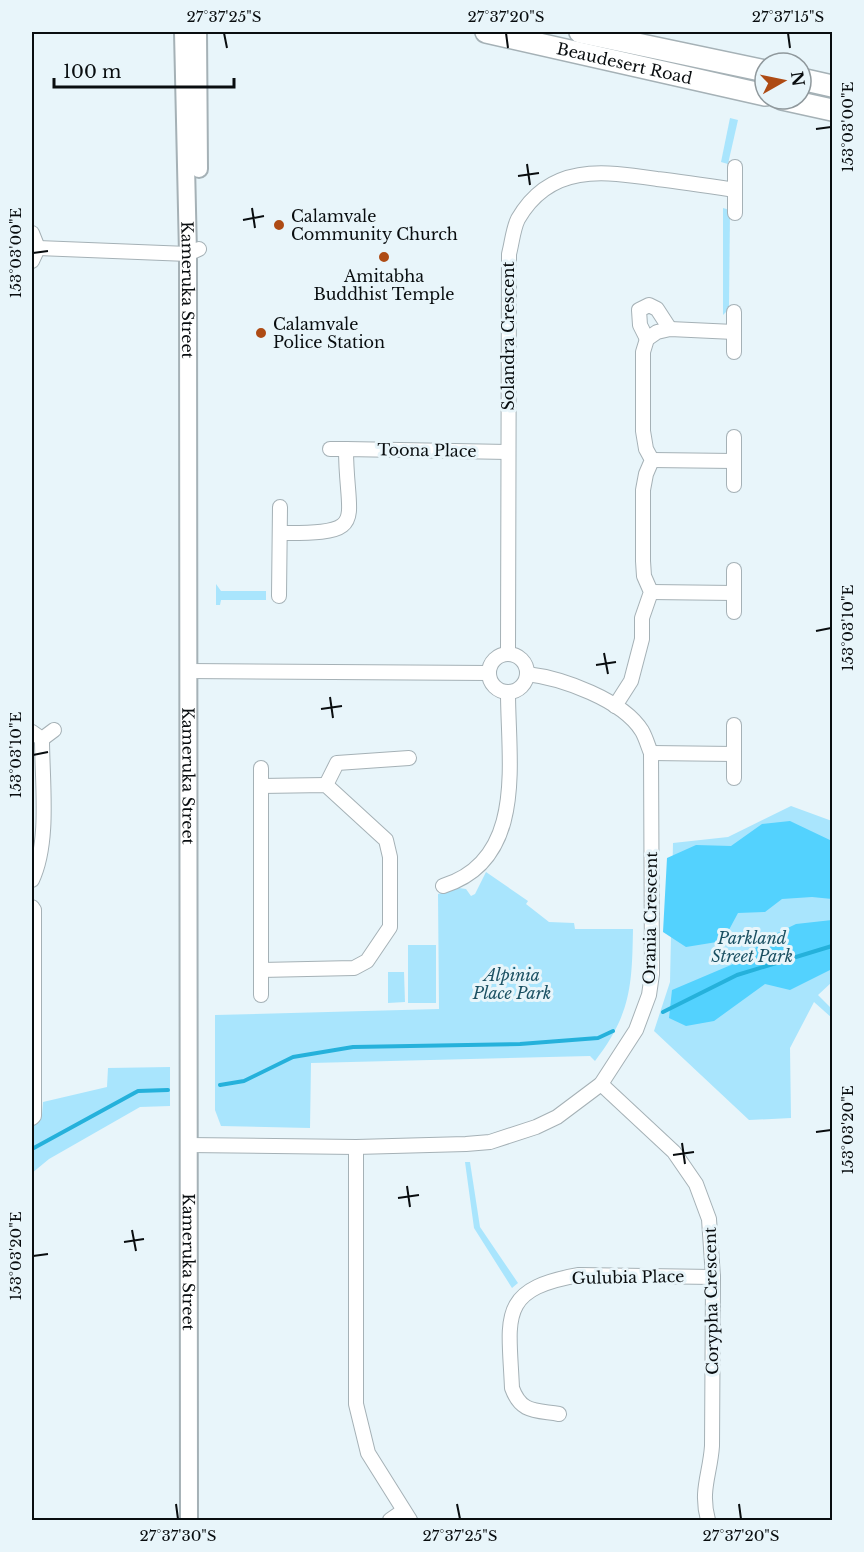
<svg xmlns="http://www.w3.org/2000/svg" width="864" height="1552" viewBox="0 0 864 1552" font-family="'Libre Baskerville',serif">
<rect width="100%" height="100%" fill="#e8f5fa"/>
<g fill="#a9e5fd">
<polygon points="730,118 738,120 728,164 721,162"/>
<polygon points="723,208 730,210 729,309 723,315"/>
<polygon points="216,584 221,591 266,591 266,600 221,600 220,605 216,605"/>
<polygon points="791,806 832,821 832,982 818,995 832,1009 832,1018 814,1002 790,1048 791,1118 749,1120 654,1031 670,982 673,843 728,837"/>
<path d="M486,872L528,901L526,904L549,922L574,923L575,929H633C632,986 631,1014 595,1061L590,1056L311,1063L310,1128L221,1126L215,1110V1015L439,1009L438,894L459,888L466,889L471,896L475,894Z"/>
<rect x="408" y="945" width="28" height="58"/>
<polygon points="388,972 404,972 405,1002 388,1003"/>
<polygon points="170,1067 170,1106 140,1107 49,1159 32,1173 32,1123 42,1115 43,1102 107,1087 108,1068"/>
<polygon points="465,1162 470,1162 480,1227 518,1283 512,1288 474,1228"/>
</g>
<g fill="#53d2fe">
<polygon points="790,821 832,841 832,899 812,897 782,899 765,912 738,913 723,941 686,947 663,932 667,858 696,845 731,846 762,824"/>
<polygon points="832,920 832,969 790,990 765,984 714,1021 686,1026 669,1018 672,990 738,962 769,937 796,924"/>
</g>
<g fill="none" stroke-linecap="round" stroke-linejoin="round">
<g stroke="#25b1db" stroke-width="4">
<polyline points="663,1012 737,975 832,946"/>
<polyline points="220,1085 244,1081 293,1057 353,1047 520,1044 598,1038 613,1031"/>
<polyline points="32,1149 138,1091 168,1090"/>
</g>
<g stroke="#a5b1b6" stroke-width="16">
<g id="minor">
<polyline points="735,213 735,167"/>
<polyline points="32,233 38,248 32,261"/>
<polyline points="38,248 188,254 199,249"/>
<polyline points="647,339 640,325 639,310 649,305 657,309 670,329"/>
<polyline points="734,352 734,312"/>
<polyline points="330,449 346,449"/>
<polyline points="652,460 734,461"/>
<polyline points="734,485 734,437"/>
<path d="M280,533C371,534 346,523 346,449L508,452"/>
<polyline points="651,592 734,593"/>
<polyline points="279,596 280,507"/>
<polyline points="734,612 734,570"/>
<circle cx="508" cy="673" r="19"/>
<path d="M508,654L509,254C512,243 513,229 518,219C550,163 603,171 657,179C683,182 709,186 735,190"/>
<polyline points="188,671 489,673"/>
<polyline points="615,706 631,681 642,639 642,618 651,592 644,576 643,561 643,490 646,474 652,460 646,449 643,431 643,352 647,339 657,332 670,329 734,332"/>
<polyline points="734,725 734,778"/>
<polyline points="32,732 42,739 54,730"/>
<polyline points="651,753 734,754"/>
<polyline points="261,768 261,995"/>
<polyline points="326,785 337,763 409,758"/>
<polyline points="261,786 326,785 386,840 390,857 390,927 367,961 354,968 261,970"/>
<path d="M32,880C50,842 42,781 42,739"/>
<path d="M443,886C527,860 508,761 508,693"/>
<polyline points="32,907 34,910 34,1116 32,1118"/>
<path d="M601,1084L674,1152L696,1184L709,1219L713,1277L712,1446C710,1475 700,1490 708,1520"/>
<path d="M188,1145L356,1147L466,1144L490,1142L536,1127L557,1117L601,1084L636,1030L649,995L652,974L651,753C648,746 646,738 642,731C623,700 562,678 527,674"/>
<polyline points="356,1147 356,1404 368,1453 410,1520"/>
<path d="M559,1414C535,1410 521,1413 512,1388C509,1318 497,1289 579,1275L713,1277"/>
<polyline points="390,1520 403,1511"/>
</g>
</g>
<g stroke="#a5b1b6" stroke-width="20">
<g id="tertiary">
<path id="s1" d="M183,32L188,254L189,1520"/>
<polyline points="198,32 199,169"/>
</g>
</g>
<g stroke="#a5b1b6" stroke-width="24">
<g id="trunk">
<path id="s2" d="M486,32L765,95"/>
<polyline points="580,32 765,71"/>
<polyline points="801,79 832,86"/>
<polyline points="782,99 832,110"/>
</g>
</g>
<use href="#minor" stroke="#fff" stroke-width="14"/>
<use href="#tertiary" stroke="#fff" stroke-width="16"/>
<use href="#trunk" stroke="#fff" stroke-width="21"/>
</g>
<path fill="none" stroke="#090d0f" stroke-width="2" d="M224,33L227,48M506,33L508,48M788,33L790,48M816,129L831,127M527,164L530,185M518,176L539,173M252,208L255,228M243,220L264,216M33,253L48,251M816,631L831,628M604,653L608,674M596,665L616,662M330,697L333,718M321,709L342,706M33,755L48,752M816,1132L831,1130M682,1143L685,1164M673,1155L694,1152M407,1186L410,1207M398,1198L419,1195M132,1230L136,1251M124,1242L144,1239M33,1256L48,1254M176,1504L178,1519M457,1504L460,1519M739,1504L741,1519"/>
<g fill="#ae4b14" stroke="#e8f5fa" stroke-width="2">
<circle cx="279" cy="225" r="6"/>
<circle cx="384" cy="257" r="6"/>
<circle cx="261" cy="333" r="6"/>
</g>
<g text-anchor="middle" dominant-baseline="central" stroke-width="6" stroke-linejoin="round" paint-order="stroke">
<g font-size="16" fill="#090d0f" stroke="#e8f5fa">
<text stroke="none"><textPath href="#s2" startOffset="142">Beaudesert Road</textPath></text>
<text stroke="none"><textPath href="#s1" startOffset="258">Kameruka Street</textPath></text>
<text transform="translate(508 336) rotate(-90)">Solandra Crescent</text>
<text transform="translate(427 450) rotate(1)">Toona Place</text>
<text stroke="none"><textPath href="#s1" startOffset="744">Kameruka Street</textPath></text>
<text transform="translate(650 918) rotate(-89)">Orania Crescent</text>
<text stroke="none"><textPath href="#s1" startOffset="1230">Kameruka Street</textPath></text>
<text transform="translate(628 1277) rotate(-1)">Gulubia Place</text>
<text transform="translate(711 1301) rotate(-91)">Corypha Crescent</text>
</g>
<g font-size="16" fill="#090d0f" stroke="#e8f5fa" text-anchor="start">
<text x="291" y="216">Calamvale<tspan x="291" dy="18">Community Church</tspan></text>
<text x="384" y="276" text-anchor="middle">Amitabha<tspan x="384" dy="18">Buddhist Temple</tspan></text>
<text x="273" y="324">Calamvale<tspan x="273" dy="18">Police Station</tspan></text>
</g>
<g font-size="16" font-style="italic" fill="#1b5062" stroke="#e8f5fa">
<text x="752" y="938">Parkland<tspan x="752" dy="18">Street Park</tspan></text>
<text x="512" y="975">Alpinia<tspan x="512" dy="18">Place Park</tspan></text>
</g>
</g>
<rect width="864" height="1552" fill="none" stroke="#e8f5fa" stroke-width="66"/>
<g transform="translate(783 81) rotate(81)"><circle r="28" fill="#e8f5fa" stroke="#8f989c" stroke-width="1.5"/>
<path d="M0-4.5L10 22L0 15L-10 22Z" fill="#ae4b14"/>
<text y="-9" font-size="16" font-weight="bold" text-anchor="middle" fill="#090d0f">N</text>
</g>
<path d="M54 78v9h180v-9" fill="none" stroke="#090d0f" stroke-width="3"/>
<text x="63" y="78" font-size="18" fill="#090d0f" stroke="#e8f5fa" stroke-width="4.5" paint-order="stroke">100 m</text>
<rect x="33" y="33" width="798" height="1486" fill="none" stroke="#090d0f" stroke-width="2"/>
<g font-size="15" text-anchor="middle" fill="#090d0f">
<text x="224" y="22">27°37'25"S</text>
<text x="506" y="22">27°37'20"S</text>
<text x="788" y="22">27°37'15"S</text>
<text transform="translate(848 127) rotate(-90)" y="5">153°03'00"E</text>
<text transform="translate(16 253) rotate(-90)" y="5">153°03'00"E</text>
<text transform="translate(848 628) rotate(-90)" y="5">153°03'10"E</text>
<text transform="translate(16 755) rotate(-90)" y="5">153°03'10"E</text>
<text transform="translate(848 1130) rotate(-90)" y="5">153°03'20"E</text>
<text transform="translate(16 1256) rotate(-90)" y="5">153°03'20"E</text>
<text x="178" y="1541">27°37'30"S</text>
<text x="460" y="1541">27°37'25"S</text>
<text x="741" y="1541">27°37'20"S</text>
</g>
</svg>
